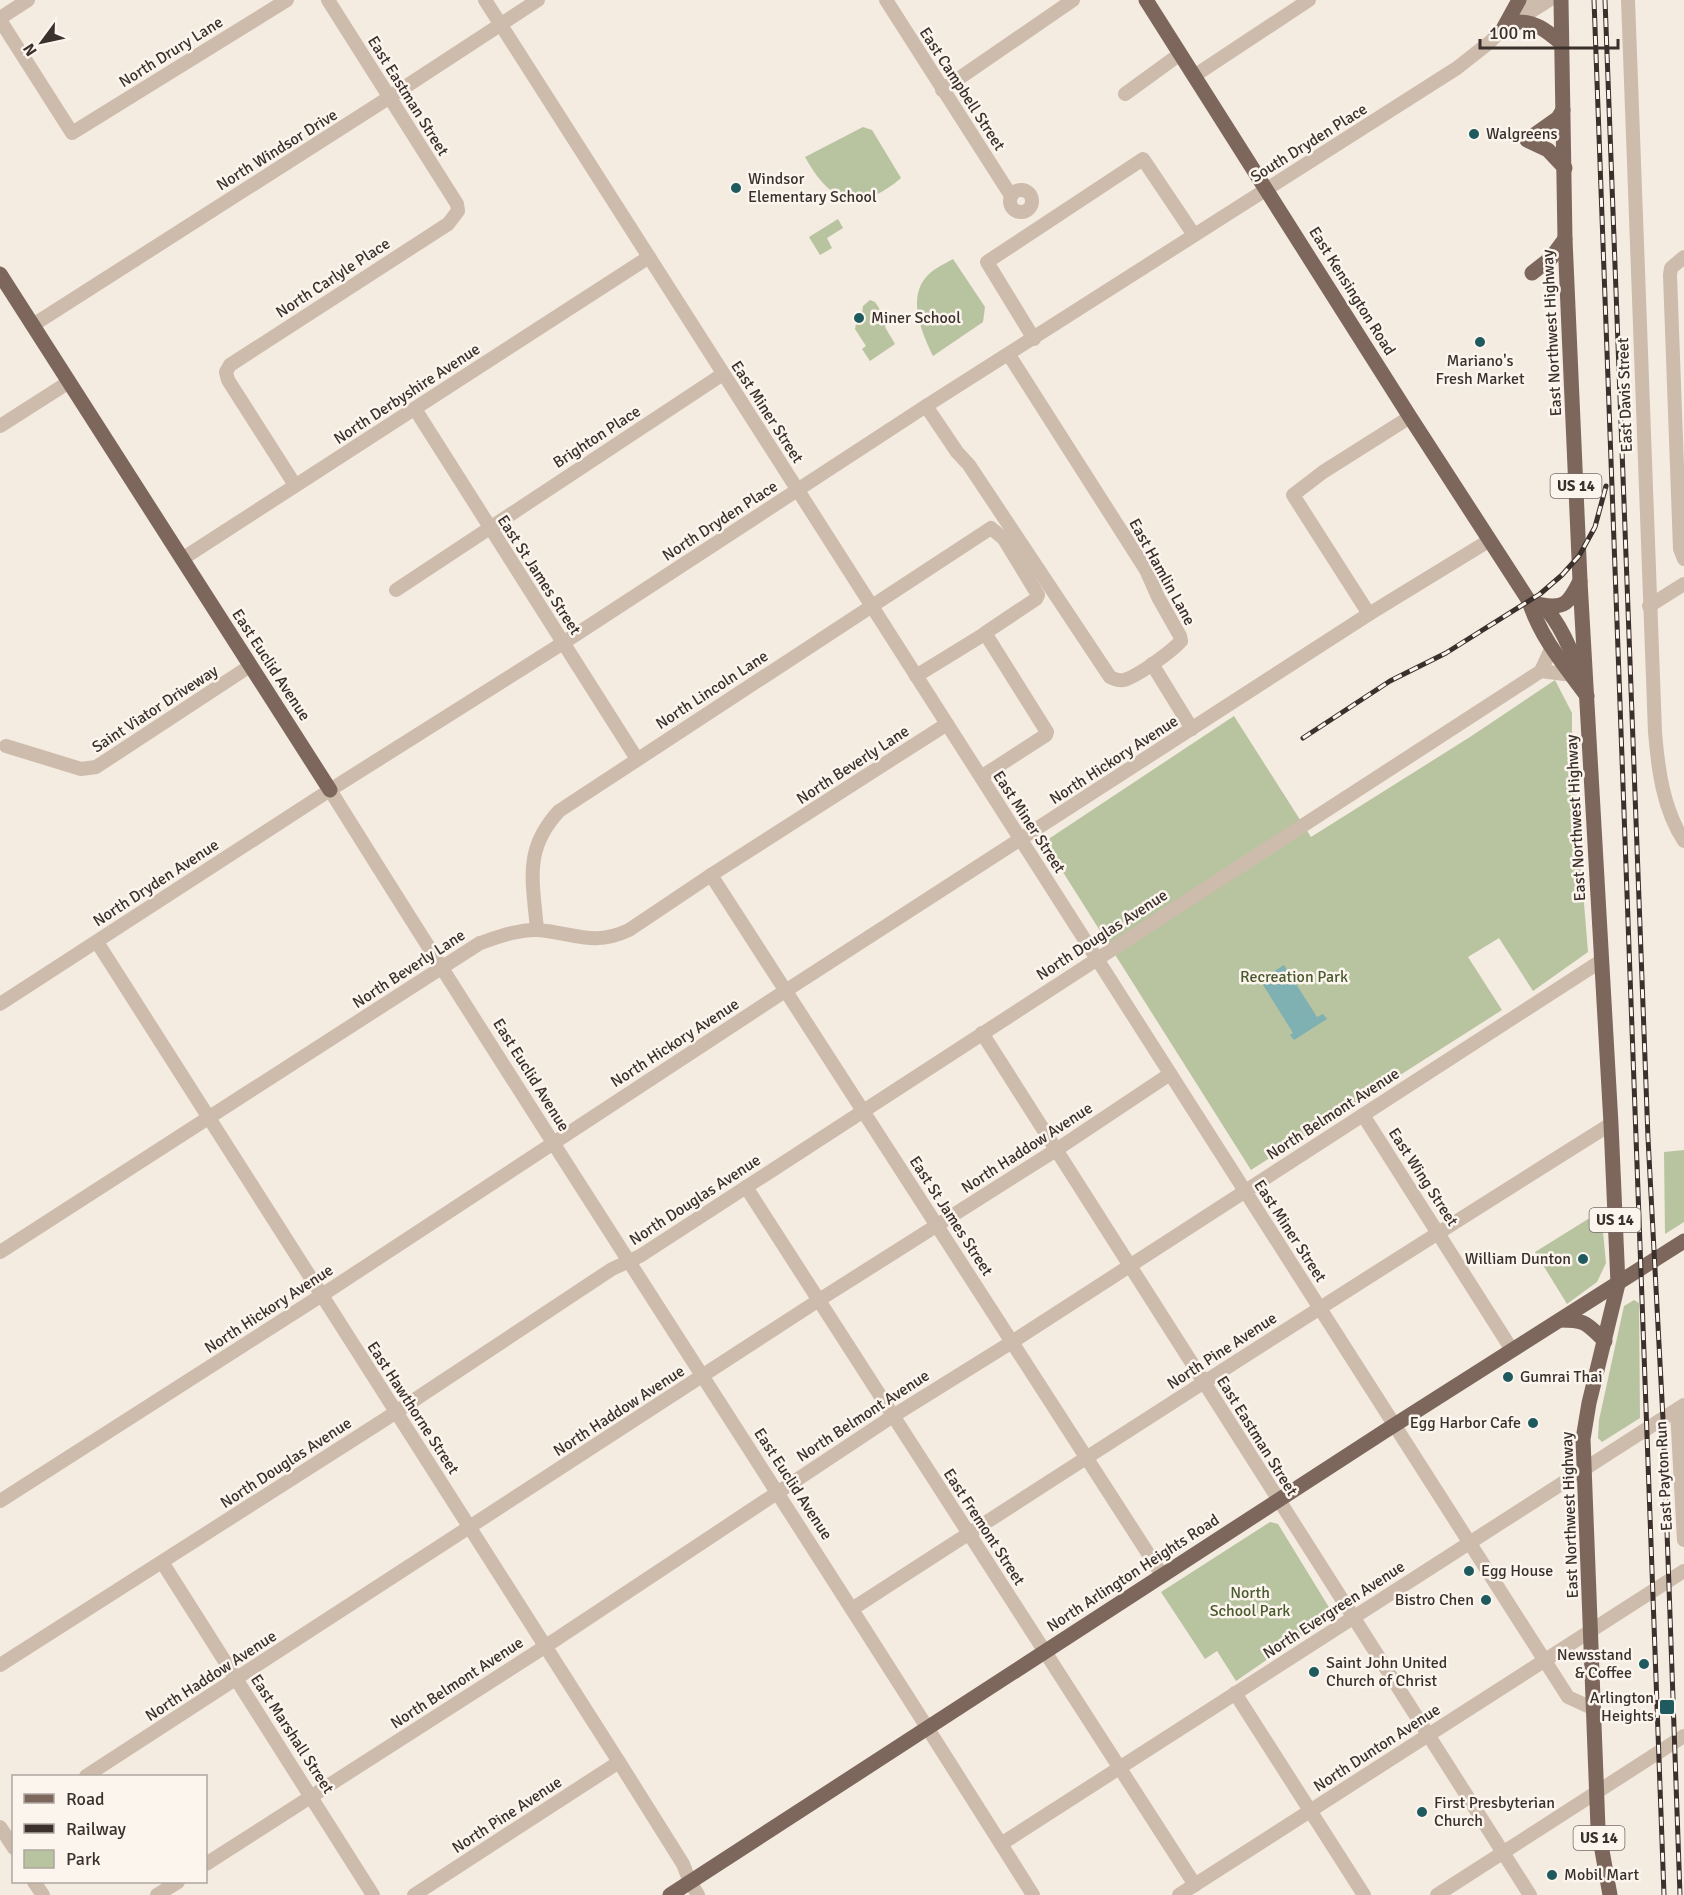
<svg xmlns="http://www.w3.org/2000/svg" width="1684" height="1895" viewBox="0 0 1684 1895" font-family="Signika,sans-serif">
<rect width="100%" height="100%" fill="#f4ebe1"/>
<g fill="#b8c4a0">
<path d="M863,127L872,130L901,178C859,214 831,204 805,157Z"/>
<polygon points="838,219 843,228 827,238 832,248 820,255 809,237"/>
<path d="M953,259L985,307L983,322L933,356C922,333 906,297 928,275C935,268 944,264 953,259Z"/>
<polygon points="870,300 875,302 886,319 887,322 885,327 895,344 870,361 862,349 866,346 855,329 856,324 864,318 862,314 863,306"/>
<polygon points="1555,680 1572,713 1572,758 1588,952 1533,991 1499,938 1468,957 1502,1010 1251,1170 1044,842 1234,716 1311,837 1470,737"/>
<polygon points="1684,1150 1684,1222 1665,1234 1664,1152"/>
<polygon points="1601,1211 1606,1263 1597,1282 1567,1304 1535,1252"/>
<polygon points="1634,1300 1639,1303 1640,1418 1602,1442 1598,1438 1599,1420 1624,1306"/>
<polygon points="1270,1522 1278,1524 1330,1609 1326,1619 1236,1681 1217,1651 1205,1659 1161,1592"/>
</g>
<polygon fill="#7fb0b2" points="1284,965 1317,1017 1323,1014 1327,1019 1294,1040 1290,1035 1293,1033 1260,980"/>
<g fill="none" stroke-linecap="round" stroke-linejoin="round">
<g stroke="#cdbbac" stroke-width="14">
<polyline points="485,0 1568,1697 1594,1709"/>
<polyline points="886,0 1008,191 1012,195"/>
<path d="M1628,0L1655,732C1658,769 1663,809 1684,841"/>
<polyline points="1530,12 1549,0"/>
<polyline points="0,18 28,0"/>
<polyline points="0,20 72,133 287,0"/>
<polyline points="1194,76 1309,0"/>
<polyline points="942,90 1073,0"/>
<polyline points="1125,94 1180,54"/>
<circle cx="1021" cy="201" r="11"/>
<polyline points="1684,257 1671,268 1670,275 1680,549 1684,559"/>
<polyline points="33,325 379,104 538,0"/>
<polyline points="1034,339 987,262 1143,159 1194,235"/>
<path d="M926,406L957,452L969,465L1110,677C1114,679 1119,681 1124,680C1138,676 1171,652 1181,641L1180,636L1158,597L1146,570L1009,355"/>
<polyline points="415,409 637,759"/>
<polyline points="0,426 69,382"/>
<polyline points="295,485 228,380 226,372 230,365 448,224 458,211 457,204 328,0"/>
<polyline points="182,559 649,257"/>
<polyline points="396,590 723,374"/>
<polyline points="1649,606 1684,584"/>
<polyline points="1369,614 1293,495 1323,472 1410,417"/>
<polyline points="1552,647 1541,671 1572,675"/>
<polyline points="1152,664 1192,729"/>
<polyline points="916,676 986,633"/>
<polyline points="6,746 81,769 96,767 250,666"/>
<path d="M330,790C561,1161 801,1525 1033,1895"/>
<polyline points="711,875 1162,1575"/>
<path d="M537,930C533,881 523,850 559,811L991,528L1004,539L1038,595L1036,599L985,633L1047,732L1046,735L981,777"/>
<polyline points="97,942 619,1762 683,1864 690,1882 698,1895"/>
<polyline points="0,1004 330,790 563,643 926,406 1457,68 1490,42 1521,10 1536,0"/>
<polyline points="982,1033 1530,1895"/>
<polyline points="1363,1115 1512,1350"/>
<polyline points="746,1187 1195,1885"/>
<path d="M0,1252L480,943C498,937 519,929 538,930C574,933 593,947 629,930L711,875L947,724"/>
<polyline points="1677,1410 1684,1540"/>
<polyline points="0,1501 322,1295 776,997 1369,614 1490,540"/>
<polyline points="162,1562 373,1895"/>
<path d="M852,1609C1104,1446 1357,1283 1611,1124"/>
<polyline points="0,1665 384,1420 612,1269 640,1256 1541,671"/>
<polyline points="1235,1693 1364,1895"/>
<polyline points="86,1776 819,1300 1056,1150 1170,1074"/>
<polyline points="0,1827 14,1848"/>
<polyline points="1001,1844 1684,1405"/>
<polyline points="206,1864 546,1646 893,1416 1012,1342 1601,961"/>
<polyline points="34,1882 43,1895"/>
<polyline points="157,1895 178,1882"/>
<polyline points="414,1895 619,1762"/>
<polyline points="1179,1895 1684,1571"/>
<polyline points="1437,1895 1684,1736"/>
</g>
<g stroke="#7d675c" stroke-width="15">
<path d="M1146,0L1410,417L1529,601C1540,637 1565,666 1587,696"/>
<polyline points="1561,0 1565,239 1580,581 1611,1124 1618,1284 1589,1403 1583,1439 1598,1828 1610,1895"/>
<path d="M1514,22C1535,21 1546,30 1561,43"/>
<polyline points="1503,29 1519,0"/>
<polyline points="1527,140 1548,150 1565,168"/>
<polyline points="1527,140 1558,118 1563,110"/>
<polyline points="1532,273 1551,258 1565,239"/>
<polyline points="0,274 330,790"/>
<path d="M1529,601C1534,602 1539,604 1543,606C1558,619 1573,654 1580,673"/>
<path d="M1542,605C1566,609 1569,602 1580,581"/>
<path d="M1560,1320C1586,1320 1586,1323 1605,1341"/>
<polyline points="670,1895 1385,1431 1684,1241"/>
</g>
<g stroke="#3b302b" stroke-width="5">
<g id="rail">
<polyline points="1594,0 1664,1895"/>
<polyline points="1605,0 1648,1138 1663,1419 1680,1895"/>
<polyline points="1303,738 1390,681 1446,653 1540,594 1562,575 1579,556 1595,527 1606,486"/>
</g>
</g>
<use href="#rail" stroke="#fbf5ee" stroke-width="3" stroke-dasharray="9" stroke-linecap="butt"/>
</g>
<g fill="#1f5a5e" stroke="#fbf5ee" stroke-width="2">
<circle cx="1474" cy="134" r="6"/>
<circle cx="736" cy="188" r="6"/>
<circle cx="859" cy="318" r="6"/>
<circle cx="1480" cy="342" r="6"/>
<circle cx="1583" cy="1259" r="6"/>
<circle cx="1508" cy="1377" r="6"/>
<circle cx="1533" cy="1423" r="6"/>
<circle cx="1469" cy="1571" r="6"/>
<circle cx="1486" cy="1600" r="6"/>
<circle cx="1644" cy="1664" r="6"/>
<circle cx="1314" cy="1672" r="6"/>
<rect x="1659" y="1699" width="16" height="16" rx="3"/>
<circle cx="1422" cy="1812" r="6"/>
<circle cx="1552" cy="1875" r="6"/>
</g>
<g text-anchor="middle" dominant-baseline="central" stroke-width="5" stroke-linejoin="round" paint-order="stroke">
<g fill="#fbf5ee" stroke="#756b66" stroke-width="1.5">
<rect x="1550.5" y="474" width="51" height="24" rx="4.5"/>
<rect x="1589.5" y="1208" width="51" height="24" rx="4.5"/>
<rect x="1573.5" y="1826" width="51" height="24" rx="4.5"/>
</g>
<g font-size="15" font-weight="bold" fill="#3b302b">
<text x="1576" y="486">US 14</text>
<text x="1615" y="1220">US 14</text>
<text x="1599" y="1838">US 14</text>
</g>
<g font-size="16" fill="#3b302b" stroke="#fbf5ee">
<text transform="translate(171 52) rotate(-32)">North Drury Lane</text>
<text transform="translate(962 89) rotate(57)">East Campbell Street</text>
<text transform="translate(408 96) rotate(58)">East Eastman Street</text>
<text transform="translate(1309 143) rotate(-32)">South Dryden Place</text>
<text transform="translate(277 150) rotate(-32)">North Windsor Drive</text>
<text transform="translate(333 278) rotate(-33)">North Carlyle Place</text>
<text transform="translate(1352 291) rotate(58)">East Kensington Road</text>
<text transform="translate(1552 333) rotate(-93)">East Northwest Highway</text>
<text transform="translate(407 394) rotate(-33)">North Derbyshire Avenue</text>
<text transform="translate(1625 395) rotate(-92)">East Davis Street</text>
<text transform="translate(767 412) rotate(57)">East Miner Street</text>
<text transform="translate(597 437) rotate(-33)">Brighton Place</text>
<text transform="translate(720 521) rotate(-33)">North Dryden Place</text>
<text transform="translate(1162 572) rotate(61)">East Hamlin Lane</text>
<text transform="translate(539 575) rotate(57)">East St James Street</text>
<text transform="translate(271 665) rotate(57)">East Euclid Avenue</text>
<text transform="translate(712 690) rotate(-33)">North Lincoln Lane</text>
<text transform="translate(155 709) rotate(-33)">Saint Viator Driveway</text>
<text transform="translate(1114 760) rotate(-33)">North Hickory Avenue</text>
<text transform="translate(853 765) rotate(-33)">North Beverly Lane</text>
<text transform="translate(1576 818) rotate(-93)">East Northwest Highway</text>
<text transform="translate(1029 822) rotate(57)">East Miner Street</text>
<text transform="translate(156 883) rotate(-33)">North Dryden Avenue</text>
<text transform="translate(1102 935) rotate(-33)">North Douglas Avenue</text>
<text transform="translate(409 969) rotate(-33)">North Beverly Lane</text>
<text transform="translate(675 1043) rotate(-33)">North Hickory Avenue</text>
<text transform="translate(531 1075) rotate(58)">East Euclid Avenue</text>
<text transform="translate(1333 1114) rotate(-33)">North Belmont Avenue</text>
<text transform="translate(1027 1148) rotate(-33)">North Haddow Avenue</text>
<text transform="translate(1423 1177) rotate(57)">East Wing Street</text>
<text transform="translate(695 1200) rotate(-33)">North Douglas Avenue</text>
<text transform="translate(951 1216) rotate(57)">East St James Street</text>
<text transform="translate(1290 1231) rotate(57)">East Miner Street</text>
<text transform="translate(269 1309) rotate(-33)">North Hickory Avenue</text>
<text transform="translate(1222 1351) rotate(-33)">North Pine Avenue</text>
<text transform="translate(413 1408) rotate(57)">East Hawthorne Street</text>
<text transform="translate(619 1411) rotate(-33)">North Haddow Avenue</text>
<text transform="translate(863 1416) rotate(-33)">North Belmont Avenue</text>
<text transform="translate(1257 1436) rotate(58)">East Eastman Street</text>
<text transform="translate(286 1463) rotate(-33)">North Douglas Avenue</text>
<text transform="translate(1664 1476) rotate(-93)">East Payton Run</text>
<text transform="translate(793 1484) rotate(57)">East Euclid Avenue</text>
<text transform="translate(1570 1515) rotate(-92)">East Northwest Highway</text>
<text transform="translate(984 1527) rotate(57)">East Fremont Street</text>
<text transform="translate(1133 1573) rotate(-33)">North Arlington Heights Road</text>
<text transform="translate(1334 1610) rotate(-33)">North Evergreen Avenue</text>
<text transform="translate(211 1676) rotate(-33)">North Haddow Avenue</text>
<text transform="translate(457 1683) rotate(-33)">North Belmont Avenue</text>
<text transform="translate(292 1734) rotate(57)">East Marshall Street</text>
<text transform="translate(1377 1748) rotate(-33)">North Dunton Avenue</text>
<text transform="translate(507 1815) rotate(-33)">North Pine Avenue</text>
</g>
<g font-size="16" fill="#3b302b" stroke="#fbf5ee" text-anchor="start">
<text x="1486" y="134">Walgreens</text>
<text x="748" y="179">Windsor<tspan x="748" dy="18">Elementary School</tspan></text>
<text x="871" y="318">Miner School</text>
<text x="1480" y="361" text-anchor="middle">Mariano's<tspan x="1480" dy="18">Fresh Market</tspan></text>
<text x="1571" y="1259" text-anchor="end">William Dunton</text>
<text x="1520" y="1377">Gumrai Thai</text>
<text x="1521" y="1423" text-anchor="end">Egg Harbor Cafe</text>
<text x="1481" y="1571">Egg House</text>
<text x="1474" y="1600" text-anchor="end">Bistro Chen</text>
<text x="1632" y="1655" text-anchor="end">Newsstand<tspan x="1632" dy="18">&amp; Coffee</tspan></text>
<text x="1326" y="1663">Saint John United<tspan x="1326" dy="18">Church of Christ</tspan></text>
<text x="1654" y="1698" text-anchor="end">Arlington<tspan x="1654" dy="18">Heights</tspan></text>
<text x="1434" y="1803">First Presbyterian<tspan x="1434" dy="18">Church</tspan></text>
<text x="1564" y="1875">Mobil Mart</text>
</g>
<g font-size="16" fill="#4a5a2e" stroke="#fbf5ee">
<text x="1294" y="977">Recreation Park</text>
<text x="1250" y="1593">North<tspan x="1250" dy="18">School Park</tspan></text>
</g>
</g>
<rect x="12" y="1775" width="195" height="108" fill="#fbf5ee" stroke="#aea6a0" stroke-width="1.5"/>
<rect x="24" y="1794" width="30" height="9" fill="#7d675c" stroke="#aea6a0" stroke-width="1.5"/>
<text x="66" y="1805" font-size="18" fill="#3b302b">Road</text>
<rect x="24" y="1824" width="30" height="9" fill="#3b302b" stroke="#aea6a0" stroke-width="1.5"/>
<text x="66" y="1835" font-size="18" fill="#3b302b">Railway</text>
<rect x="24" y="1850" width="30" height="18" fill="#b8c4a0" stroke="#aea6a0" stroke-width="1.5"/>
<text x="66" y="1865" font-size="18" fill="#3b302b">Park</text>
<g transform="translate(42 42) rotate(237)" stroke="#fbf5ee" stroke-width="4.5" paint-order="stroke">
<path d="M0-4.5L10 22L0 15L-10 22Z" fill="#3b302b"/>
<text y="-9" font-size="16" font-weight="bold" text-anchor="middle" fill="#3b302b">N</text>
</g>
<path d="M1480 39v9h138v-9" fill="none" stroke="#3b302b" stroke-width="3"/>
<text x="1489" y="39" font-size="18" fill="#3b302b" stroke="#fbf5ee" stroke-width="4.5" paint-order="stroke">100 m</text>
</svg>
